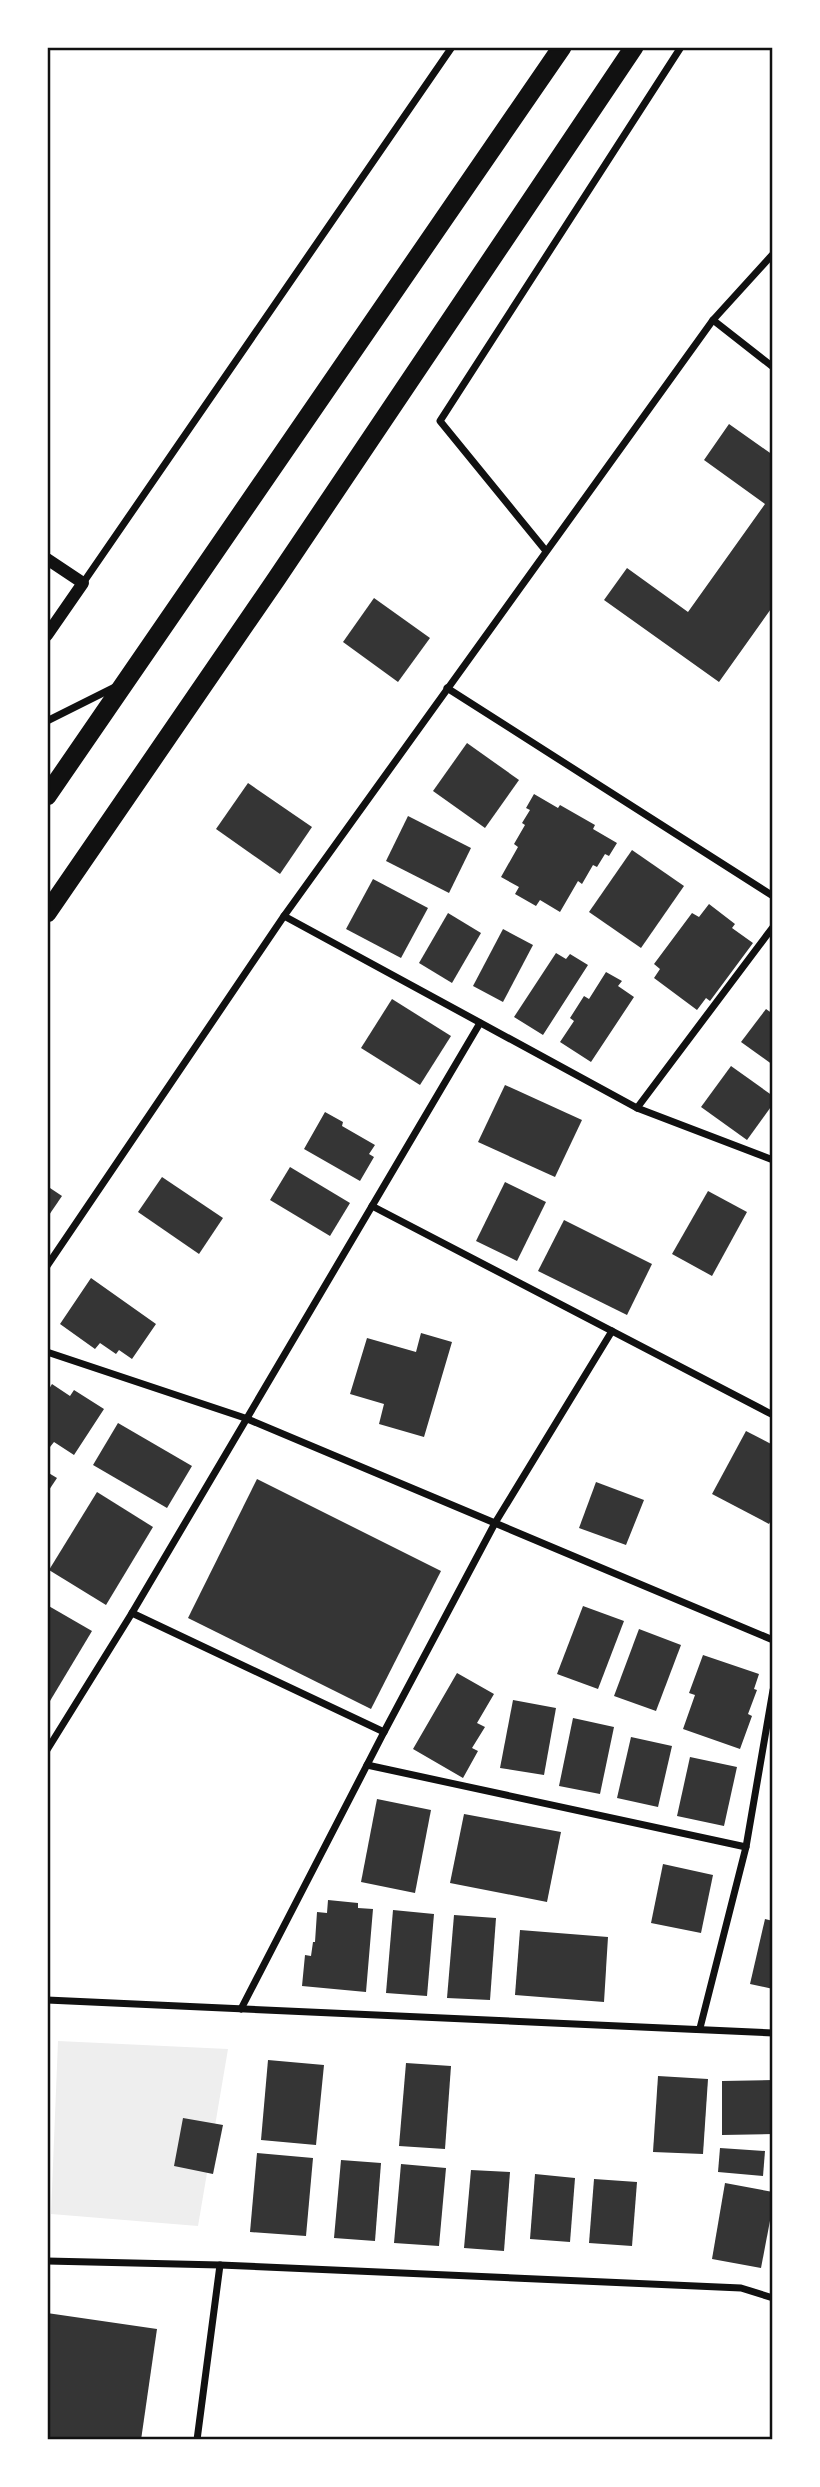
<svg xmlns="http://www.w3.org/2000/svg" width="820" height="2487" viewBox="0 0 820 2487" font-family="Karla,sans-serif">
<rect width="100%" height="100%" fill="#fff"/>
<polygon fill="#eee" points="58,2041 228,2049 198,2226 51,2214"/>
<g fill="#353535">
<polygon points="729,424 773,455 773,606 719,682 604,600 627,568 688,612 765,504 704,460"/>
<polygon points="374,598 430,638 398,682 343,642"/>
<polygon points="467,743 519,780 485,828 433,791"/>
<polygon points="248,783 312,827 280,874 216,829"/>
<polygon points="534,794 558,808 560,805 595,825 593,829 617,843 609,856 605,854 597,867 593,865 582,884 578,881 560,912 540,900 536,906 515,894 519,887 501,877 518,847 514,844 525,825 522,823 530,810 526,808"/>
<polygon points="408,816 471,848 449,893 386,861"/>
<polygon points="632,850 684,886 641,948 589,912"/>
<polygon points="373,879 428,908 401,958 346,929"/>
<polygon points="709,904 735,924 732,928 753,943 710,1001 706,998 697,1010 654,978 660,969 654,964 692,913 699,917"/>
<polygon points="448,913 481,933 452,983 419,963"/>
<polygon points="503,929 533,945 503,1002 473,986"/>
<polygon points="556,953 566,959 570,954 588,965 543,1035 514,1017"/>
<polygon points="606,972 622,981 618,986 634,997 591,1062 560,1042 574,1021 570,1018 584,996 589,999"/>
<polygon points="392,999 451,1036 420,1085 361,1048"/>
<polygon points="766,1009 773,1014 773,1065 741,1042"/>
<polygon points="731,1066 773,1096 773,1104 747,1140 701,1107"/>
<polygon points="505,1085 582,1120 555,1177 478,1142"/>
<polygon points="325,1112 343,1122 342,1126 375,1145 369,1154 374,1157 360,1181 304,1149"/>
<polygon points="290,1167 350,1203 330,1236 270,1200"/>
<polygon points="162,1177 223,1218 199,1254 138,1212"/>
<polygon points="505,1182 546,1202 517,1261 476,1241"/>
<polygon points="47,1186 62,1196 47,1218"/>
<polygon points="708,1191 747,1212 712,1276 672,1254"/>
<polygon points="564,1220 652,1264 627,1315 538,1271"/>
<polygon points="91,1278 156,1324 132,1359 119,1350 116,1354 100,1343 95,1349 60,1324"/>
<polygon points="421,1333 452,1342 424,1437 379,1424 384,1404 350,1394 367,1338 416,1352"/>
<polygon points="52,1384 70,1396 74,1390 104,1409 74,1455 54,1442 50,1447 47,1445 47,1388 49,1389"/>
<polygon points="118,1423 192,1466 167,1508 93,1465"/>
<polygon points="746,1431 773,1445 773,1517 769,1524 712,1494"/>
<polygon points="47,1472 57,1478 47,1493"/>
<polygon points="257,1479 441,1571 371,1709 188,1618"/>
<polygon points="596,1482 644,1500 626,1545 579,1528"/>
<polygon points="97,1492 153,1527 106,1605 49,1570"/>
<polygon points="47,1605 92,1631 47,1706"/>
<polygon points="583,1606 624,1621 598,1689 557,1674"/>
<polygon points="639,1629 681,1645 656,1711 614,1696"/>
<polygon points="703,1655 759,1674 754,1689 757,1690 748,1714 752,1716 740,1749 683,1729 695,1695 689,1693"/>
<polygon points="457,1673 494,1694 477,1723 485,1727 472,1748 478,1751 463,1778 413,1749"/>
<polygon points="513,1700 556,1708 544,1775 500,1768"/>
<polygon points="573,1718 614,1727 600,1794 559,1786"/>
<polygon points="631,1737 672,1746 658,1807 617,1798"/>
<polygon points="690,1757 737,1767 724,1826 677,1816"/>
<polygon points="377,1799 431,1810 415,1893 361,1882"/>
<polygon points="464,1814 561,1832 547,1902 450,1883"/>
<polygon points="663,1864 713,1875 701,1933 651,1923"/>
<polygon points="328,1900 358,1903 358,1908 373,1909 366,1992 302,1986 305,1955 311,1956 313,1942 315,1942 317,1912 327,1913"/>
<polygon points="393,1910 434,1914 427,1996 386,1993"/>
<polygon points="454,1915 496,1918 490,2000 447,1998"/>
<polygon points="765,1919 773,1921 773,1989 750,1984"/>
<polygon points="520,1930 608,1937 604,2002 515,1995"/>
<polygon points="268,2060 324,2065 316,2145 261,2140"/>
<polygon points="406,2063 451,2066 445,2149 399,2146"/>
<polygon points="658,2076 708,2079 703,2154 653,2152"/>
<polygon points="773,2080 773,2134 722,2135 722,2081"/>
<polygon points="183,2118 223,2125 213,2174 174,2166"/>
<polygon points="720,2148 765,2151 763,2176 718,2172"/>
<polygon points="257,2153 313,2158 306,2236 250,2232"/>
<polygon points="341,2160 381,2163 375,2241 334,2238"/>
<polygon points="401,2164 446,2168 439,2246 394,2243"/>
<polygon points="471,2170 510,2172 504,2251 464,2248"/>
<polygon points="535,2174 575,2178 570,2242 530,2239"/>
<polygon points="594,2179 637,2182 632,2246 589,2243"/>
<polygon points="725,2183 773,2192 773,2205 761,2268 712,2259"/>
<polygon points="47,2313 157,2329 141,2440 47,2440"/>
</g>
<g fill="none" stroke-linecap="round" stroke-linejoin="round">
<g stroke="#111" stroke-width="7">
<polyline points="713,320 773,367"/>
<polyline points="546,551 440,421 681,47"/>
<polyline points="83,583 452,47"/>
<polyline points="447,688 773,896"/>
<polyline points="47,721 115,687"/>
<polyline points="284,916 637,1108 773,1160"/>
<polyline points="637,1108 773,927"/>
<polyline points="372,1206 773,1415"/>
<polyline points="47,1266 284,916 713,320 773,254"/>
<polyline points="47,1352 245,1418 773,1640"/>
<polyline points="132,1613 384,1732 367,1765 746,1847"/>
<polyline points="384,1732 495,1523 612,1331"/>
<polyline points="47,1750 132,1613 480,1023"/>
<polyline points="47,2000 773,2033"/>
<polyline points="241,2009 367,1765"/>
<polyline points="700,2028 746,1847 773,1690"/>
<polyline points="47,2261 220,2265 741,2288 773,2298"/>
<polyline points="197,2440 220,2265"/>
</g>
<polyline stroke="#111" stroke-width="12" points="47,559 83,583 47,635"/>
<g stroke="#111" stroke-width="19">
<polyline points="47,796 562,47"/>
<polyline points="47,913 277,578 634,47"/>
</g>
</g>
<rect width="820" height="2487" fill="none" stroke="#ffffff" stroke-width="98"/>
<rect x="49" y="49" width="722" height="2389" fill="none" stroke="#111" stroke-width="2.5"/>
</svg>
